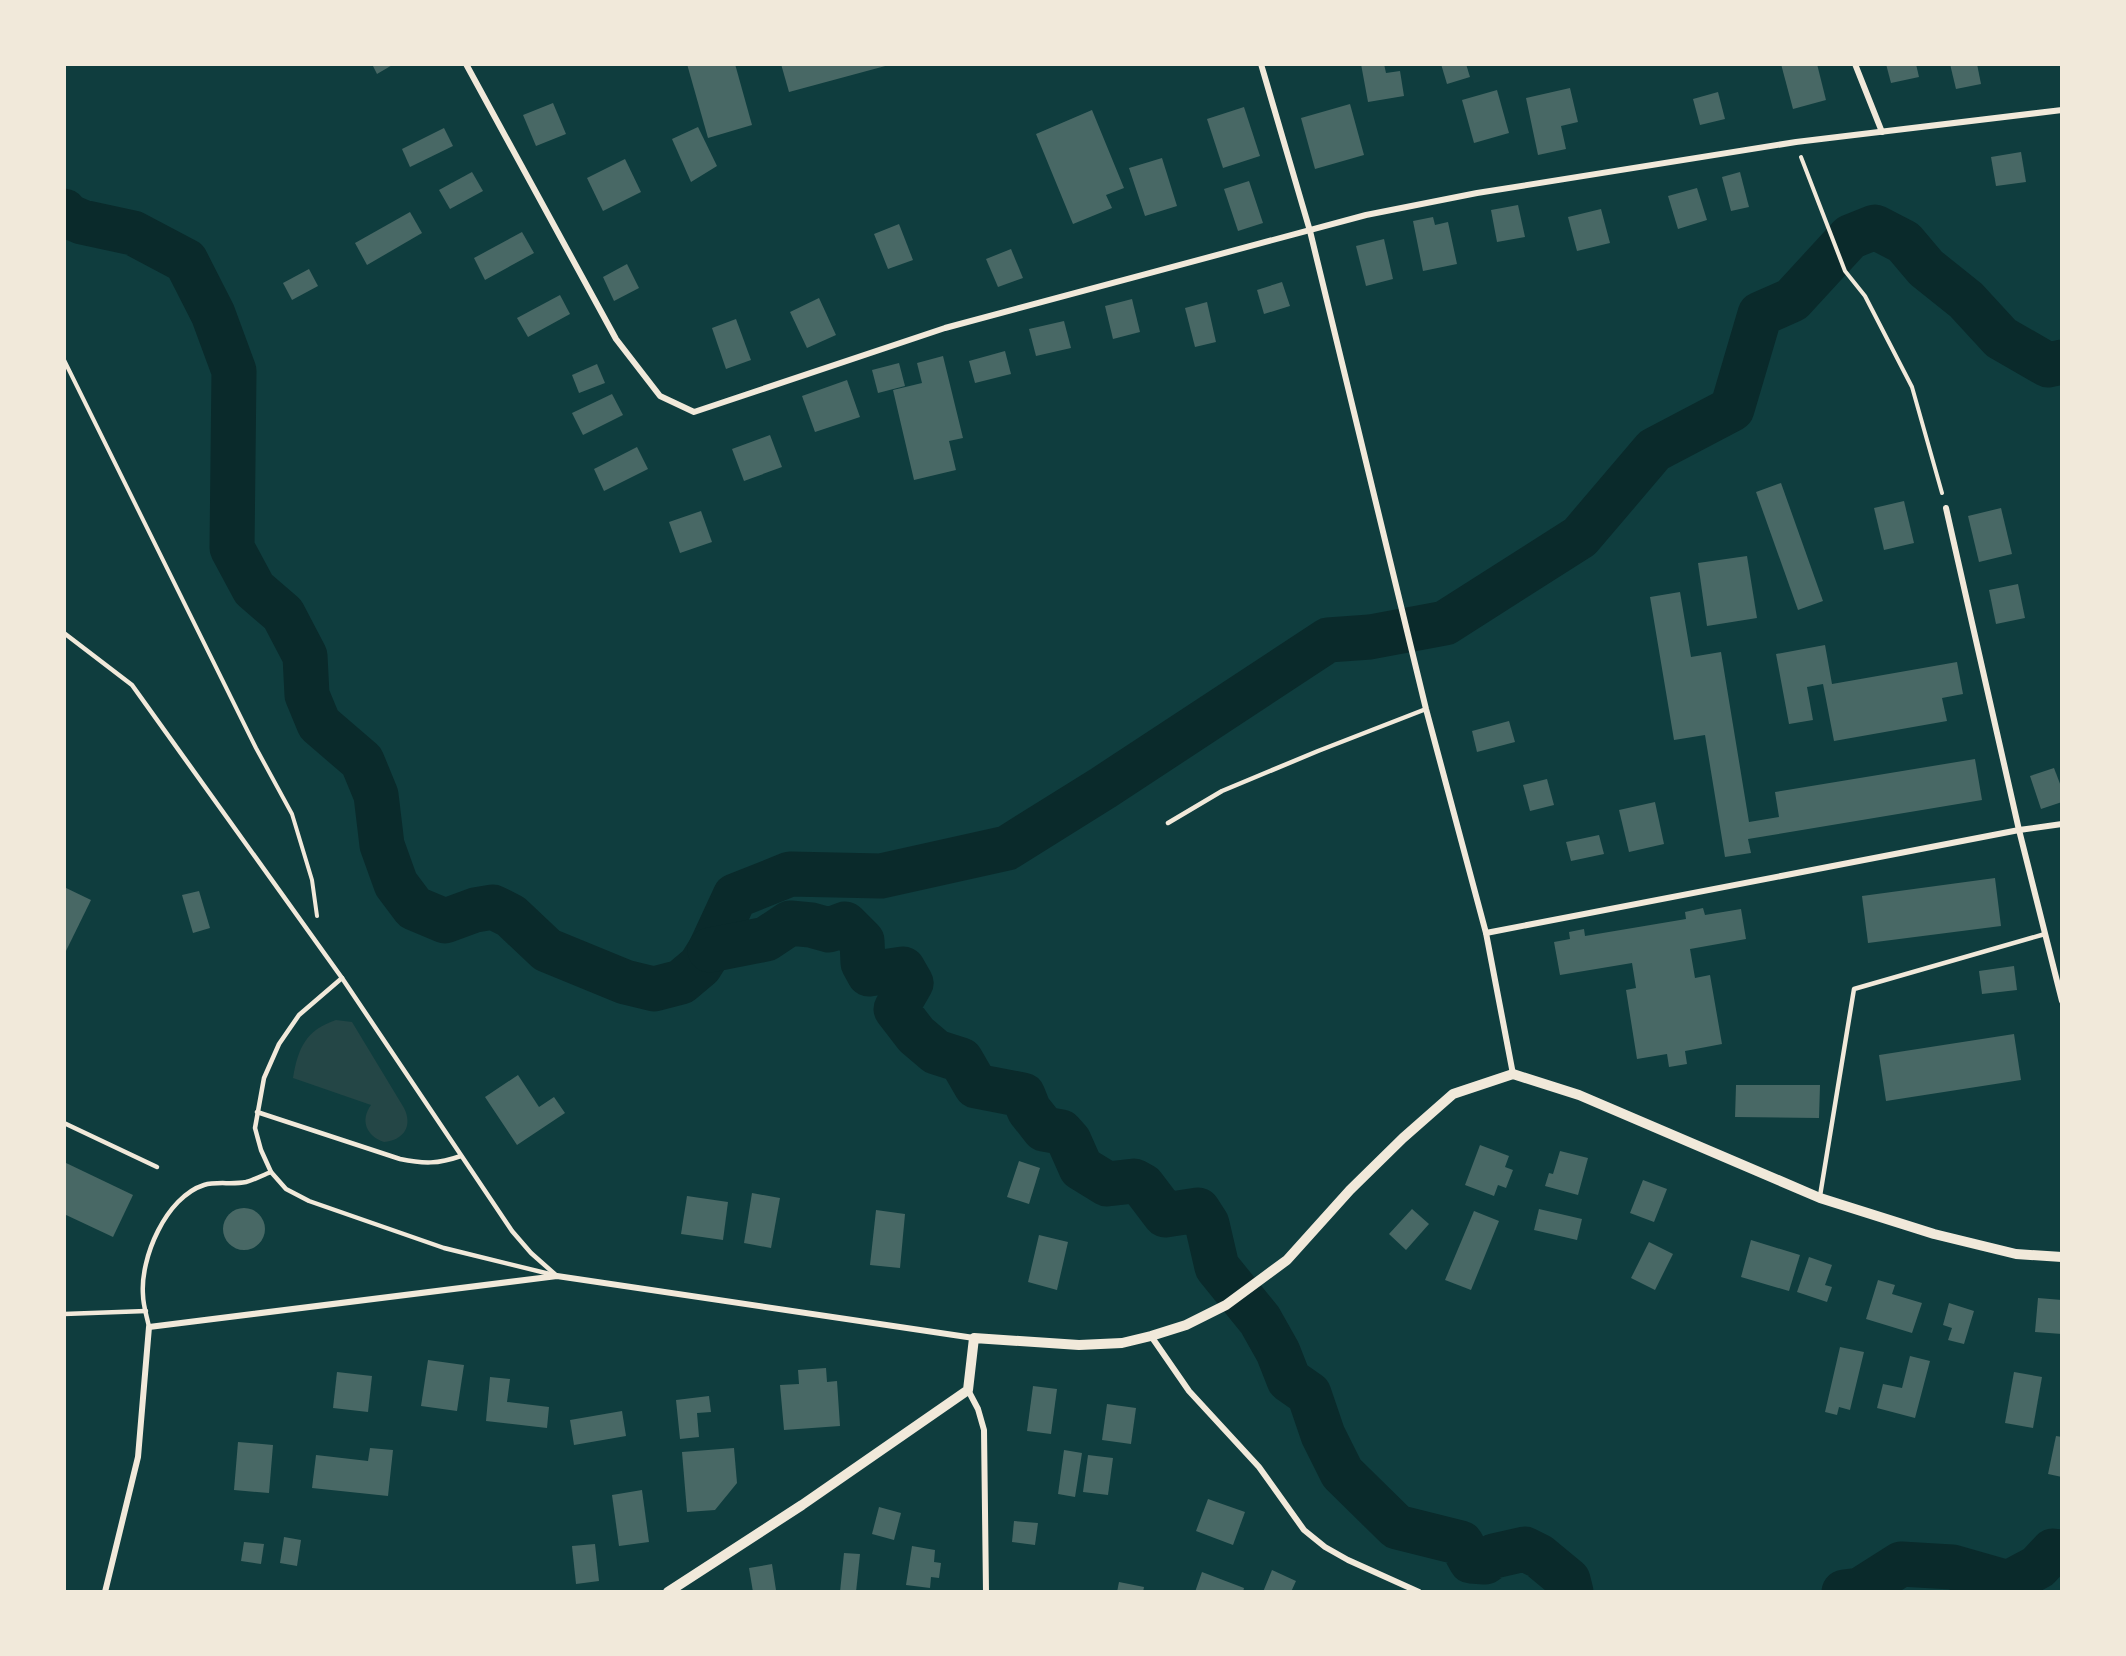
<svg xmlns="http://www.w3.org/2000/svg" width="2126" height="1656" viewBox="0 0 2126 1656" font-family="'Alegreya Sans',sans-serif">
<rect width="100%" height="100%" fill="#0f3d3e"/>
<path fill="#244646" d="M336,1020L352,1022L404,1108C413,1126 404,1140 384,1142C366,1136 360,1120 371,1105L293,1078C298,1048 306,1030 336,1020Z"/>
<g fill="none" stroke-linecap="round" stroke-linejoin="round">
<g stroke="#0a2a2b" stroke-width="45">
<polyline points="64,211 68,216 82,222 133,233 186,261 213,314 234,371 232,548 254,589 283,614 305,656 307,695 319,724 362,761 376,795 382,845 396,884 414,908 445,921 475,910 493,907 511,916 547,950 625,982 654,989 681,982 700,966 710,950 735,896 790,874 881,876 1007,848 1103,788 1328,640 1370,637 1445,623 1580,537 1654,450 1732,409 1760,314 1792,300 1850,237 1875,227 1904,242 1926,268 1966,300 2001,338 2048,365 2062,362"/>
<polyline points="710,950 766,939 790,923 811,925 829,930 845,924 862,941 863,963 869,974 903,969 911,983 896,1009 916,1035 936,1052 961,1060 976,1086 1023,1095 1029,1110 1044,1129 1061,1132 1069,1141 1081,1168 1107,1184 1134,1181 1143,1186 1165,1215 1198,1210 1207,1224 1217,1267 1260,1320 1278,1352 1289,1380 1309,1394 1323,1435 1342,1473 1397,1527 1461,1543 1471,1561 1485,1562 1494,1556 1525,1549 1539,1556 1568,1580 1571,1592"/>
<polyline points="1844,1592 1860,1590 1901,1564 1952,1567 2008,1583 2038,1567 2053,1551 2062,1552"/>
</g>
</g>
<g fill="#486865">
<polygon points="372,64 394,64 377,74"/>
<polygon points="687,64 735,64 752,125 708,138"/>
<polygon points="781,64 888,64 889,65 789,92"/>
<polygon points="1361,64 1384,64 1386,73 1400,71 1404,96 1368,102"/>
<polygon points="1441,64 1466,64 1470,77 1447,84"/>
<polygon points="1781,64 1817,64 1826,100 1793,109"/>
<polygon points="1886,64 1916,64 1919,77 1891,83"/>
<polygon points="1950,64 1977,64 1981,84 1956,89"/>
<polygon points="1570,88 1578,122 1561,126 1566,149 1538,155 1526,98"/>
<polygon points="1497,90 1509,133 1474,143 1462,100"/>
<polygon points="1718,92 1725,119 1700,125 1693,99"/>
<polygon points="553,103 566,134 536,146 523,115"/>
<polygon points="1350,104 1364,155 1315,169 1301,118"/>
<polygon points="1244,107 1260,156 1223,168 1207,119"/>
<polygon points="1092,110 1124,188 1106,195 1112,208 1073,224 1036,134"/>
<polygon points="698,127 717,166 691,182 672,139"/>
<polygon points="444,128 453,146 410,167 402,149"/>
<polygon points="2021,152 2026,182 1996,186 1991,157"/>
<polygon points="1162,158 1177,206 1145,216 1129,168"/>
<polygon points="625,159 641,192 603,211 587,178"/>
<polygon points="472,172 483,191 450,209 439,190"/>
<polygon points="1740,172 1749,207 1731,211 1722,177"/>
<polygon points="1249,181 1263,223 1238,231 1224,189"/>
<polygon points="1697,188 1707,220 1678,229 1668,196"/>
<polygon points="1518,205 1525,237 1497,242 1491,210"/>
<polygon points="1601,209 1610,243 1577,251 1568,217"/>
<polygon points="410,212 422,233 367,265 355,243"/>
<polygon points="1433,217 1435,225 1448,222 1457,264 1423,271 1413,221"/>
<polygon points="899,224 913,260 888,269 874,234"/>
<polygon points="522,232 534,253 485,280 474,258"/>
<polygon points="1384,239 1393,279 1366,286 1356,246"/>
<polygon points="1011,249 1023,278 998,287 986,259"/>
<polygon points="627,264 639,288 614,301 603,277"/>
<polygon points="309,269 318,286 292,300 283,283"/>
<polygon points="1282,282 1290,306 1264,314 1257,290"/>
<polygon points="560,295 570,314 528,337 517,318"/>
<polygon points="819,298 836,335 807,348 790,312"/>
<polygon points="1132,299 1140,332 1113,339 1105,306"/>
<polygon points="1207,302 1216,342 1195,347 1185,308"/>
<polygon points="736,319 751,360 726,369 712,328"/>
<polygon points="1064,321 1071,348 1036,356 1029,329"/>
<polygon points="1005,351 1011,374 975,383 969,361"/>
<polygon points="943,356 963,438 949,441 956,470 914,480 893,390 922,383 917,363"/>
<polygon points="899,363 905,386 878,393 872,370"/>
<polygon points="597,364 605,383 579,393 572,375"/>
<polygon points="847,380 860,417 815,432 802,396"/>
<polygon points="612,394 623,415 583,435 572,413"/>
<polygon points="770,435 782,467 744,481 732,449"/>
<polygon points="637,447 648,469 604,491 594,469"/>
<polygon points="1781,483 1823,601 1798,610 1756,492"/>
<polygon points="1904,501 1914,543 1884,550 1874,508"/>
<polygon points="2001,508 2012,554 1979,562 1968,516"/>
<polygon points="701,511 712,542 680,553 669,522"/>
<polygon points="1747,556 1757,618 1707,626 1698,563"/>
<polygon points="2018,584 2025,618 1996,624 1989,590"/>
<polygon points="1680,592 1691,657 1721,652 1749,822 1779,817 1775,792 1975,759 1982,800 1748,839 1751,853 1725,857 1705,735 1674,740 1650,597"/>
<polygon points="1825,645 1832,684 1957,662 1963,694 1942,698 1947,721 1834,741 1823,684 1807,687 1813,720 1789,724 1776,654"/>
<polygon points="1509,721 1515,742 1477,752 1472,731"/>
<polygon points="2054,768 2062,789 2062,802 2041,809 2030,776"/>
<polygon points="1547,779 1554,805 1530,811 1523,785"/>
<polygon points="1655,802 1664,844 1629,852 1619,810"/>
<polygon points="1599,835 1604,854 1571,861 1566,842"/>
<polygon points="1995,878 2001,926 1868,943 1862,896"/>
<polygon points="64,887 91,900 64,955"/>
<polygon points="199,891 210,928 193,933 182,895"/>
<polygon points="1703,908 1705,915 1741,909 1746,939 1690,949 1695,978 1710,975 1722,1044 1685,1051 1687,1064 1669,1067 1667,1054 1637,1059 1626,990 1636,988 1632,963 1560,975 1554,942 1570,939 1569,932 1584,929 1585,936 1686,919 1685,912"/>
<polygon points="2014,966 2017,990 1982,994 1979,971"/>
<polygon points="2014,1034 2021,1080 1886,1101 1879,1055"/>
<polygon points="518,1075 539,1107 554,1097 565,1113 517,1145 485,1097"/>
<polygon points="1736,1085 1820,1085 1819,1118 1735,1117"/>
<polygon points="1480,1145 1509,1156 1505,1167 1513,1170 1506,1188 1498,1185 1494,1196 1465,1185"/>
<polygon points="1560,1151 1588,1158 1578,1195 1545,1186 1549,1173 1553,1174"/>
<polygon points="1019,1161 1040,1168 1029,1204 1007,1197"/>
<polygon points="64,1162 133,1195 113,1237 64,1214"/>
<polygon points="1643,1180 1667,1189 1654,1222 1630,1213"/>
<polygon points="752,1193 780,1198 771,1248 744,1243"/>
<polygon points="687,1196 728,1202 723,1240 681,1234"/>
<circle cx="244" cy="1229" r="21"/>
<polygon points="1412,1209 1429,1224 1406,1250 1389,1234"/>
<polygon points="1539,1209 1582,1219 1577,1240 1534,1230"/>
<polygon points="876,1210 905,1214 900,1268 870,1265"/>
<polygon points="1474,1211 1499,1221 1471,1290 1445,1280"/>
<polygon points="1039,1235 1068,1242 1057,1290 1028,1282"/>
<polygon points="1751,1240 1800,1255 1789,1291 1741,1277"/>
<polygon points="1649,1242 1673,1254 1655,1290 1631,1278"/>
<polygon points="1809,1257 1832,1265 1825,1285 1832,1287 1827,1302 1797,1292"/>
<polygon points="1878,1280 1895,1285 1892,1294 1922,1303 1912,1333 1866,1319"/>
<polygon points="2038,1298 2062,1300 2062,1334 2035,1332"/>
<polygon points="1949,1303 1974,1311 1964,1344 1948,1340 1952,1328 1943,1325"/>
<polygon points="1840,1347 1864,1352 1850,1410 1839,1407 1837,1415 1825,1412"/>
<polygon points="1910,1356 1930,1361 1915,1418 1877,1408 1883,1384 1902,1388"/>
<polygon points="428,1360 464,1365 457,1411 421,1406"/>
<polygon points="826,1368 827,1382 837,1381 840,1426 784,1430 780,1385 799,1384 798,1370"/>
<polygon points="337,1372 372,1376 368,1412 333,1408"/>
<polygon points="2014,1372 2042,1377 2033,1428 2005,1423"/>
<polygon points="490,1377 510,1379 507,1402 549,1407 547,1428 486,1421"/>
<polygon points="1033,1386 1057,1389 1051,1434 1027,1431"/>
<polygon points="709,1396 711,1412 697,1413 699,1437 680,1439 676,1400"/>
<polygon points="1107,1404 1136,1408 1131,1444 1102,1440"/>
<polygon points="622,1411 626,1436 574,1445 570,1420"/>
<polygon points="2056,1436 2062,1437 2062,1477 2048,1474"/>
<polygon points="238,1442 273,1445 269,1493 234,1490"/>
<polygon points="370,1448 393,1450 388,1496 312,1488 316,1455 368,1461"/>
<polygon points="734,1448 737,1483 715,1510 687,1512 682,1452"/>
<polygon points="1064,1450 1082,1453 1075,1497 1058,1494"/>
<polygon points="1088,1455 1113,1458 1108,1495 1083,1492"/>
<polygon points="642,1490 649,1542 619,1546 612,1495"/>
<polygon points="1208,1499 1245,1512 1233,1545 1196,1531"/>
<polygon points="879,1507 901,1513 894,1540 872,1534"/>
<polygon points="1014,1521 1038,1523 1035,1545 1012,1542"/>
<polygon points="284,1537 301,1540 297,1566 280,1563"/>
<polygon points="244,1542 264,1544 261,1564 241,1561"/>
<polygon points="595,1544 599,1581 576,1584 572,1546"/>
<polygon points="912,1546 935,1550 934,1562 941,1563 939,1578 931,1577 930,1588 906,1585"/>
<polygon points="844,1553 860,1554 856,1592 840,1592"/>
<polygon points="772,1564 776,1590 753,1592 749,1568"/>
<polygon points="1272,1570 1296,1581 1291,1592 1263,1592"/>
<polygon points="1202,1572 1244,1588 1243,1592 1195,1592"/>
<polygon points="1119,1582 1144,1587 1143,1592 1117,1592"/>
</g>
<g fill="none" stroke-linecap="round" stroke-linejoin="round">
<g stroke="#f1e9da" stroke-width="4">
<polyline points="1801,157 1845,271 1865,296 1912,387 1942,493"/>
<polyline points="64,360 256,748 292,814 312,880 317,916"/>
</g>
<g stroke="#f1e9da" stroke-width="4.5">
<polyline points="64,633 132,685 342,978 512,1231 531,1253 557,1276"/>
<polyline points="1168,823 1222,791 1318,751 1426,709"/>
<polyline points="342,978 299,1015 279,1044 264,1078 255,1128 261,1150 271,1172 286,1189 309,1201 444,1248 554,1275"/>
<path d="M257,1112L400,1159C424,1164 438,1164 461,1156"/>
<polyline points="64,1123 157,1167"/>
<polyline points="1820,1196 1854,989 2045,934"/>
<polyline points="64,1314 146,1311"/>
<path d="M149,1327C147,1317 143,1305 143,1295C140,1258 166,1197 204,1185C217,1181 232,1185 246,1182C254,1180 263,1175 271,1172"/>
</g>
<g stroke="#f1e9da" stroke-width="6">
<polyline points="466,64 616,339 660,396 694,412 945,328 1366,215 1477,193 1796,142 2062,110"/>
<polyline points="1261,64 1310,231 1426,709 1486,933 1513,1074"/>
<polyline points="1855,64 1882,132"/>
<polyline points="1946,508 2019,830 2062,1001"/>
<polyline points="1486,933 2019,830 2062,824"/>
<polyline points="1151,1336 1189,1391 1259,1467 1304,1530 1325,1547 1348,1560 1419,1592"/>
<polyline points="968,1390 978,1409 984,1430 986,1592"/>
<polyline points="105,1592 138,1457 149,1327 557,1276 974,1338"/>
</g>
<polyline stroke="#f1e9da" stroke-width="10" points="668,1592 802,1505 968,1390 974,1338 1079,1345 1122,1343 1151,1336 1186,1325 1226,1305 1287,1260 1350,1190 1403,1138 1453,1094 1513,1074 1579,1095 1820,1198 1934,1234 2016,1254 2062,1257"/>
</g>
<rect width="2126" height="1656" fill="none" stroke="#f1e9da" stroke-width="132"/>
</svg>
